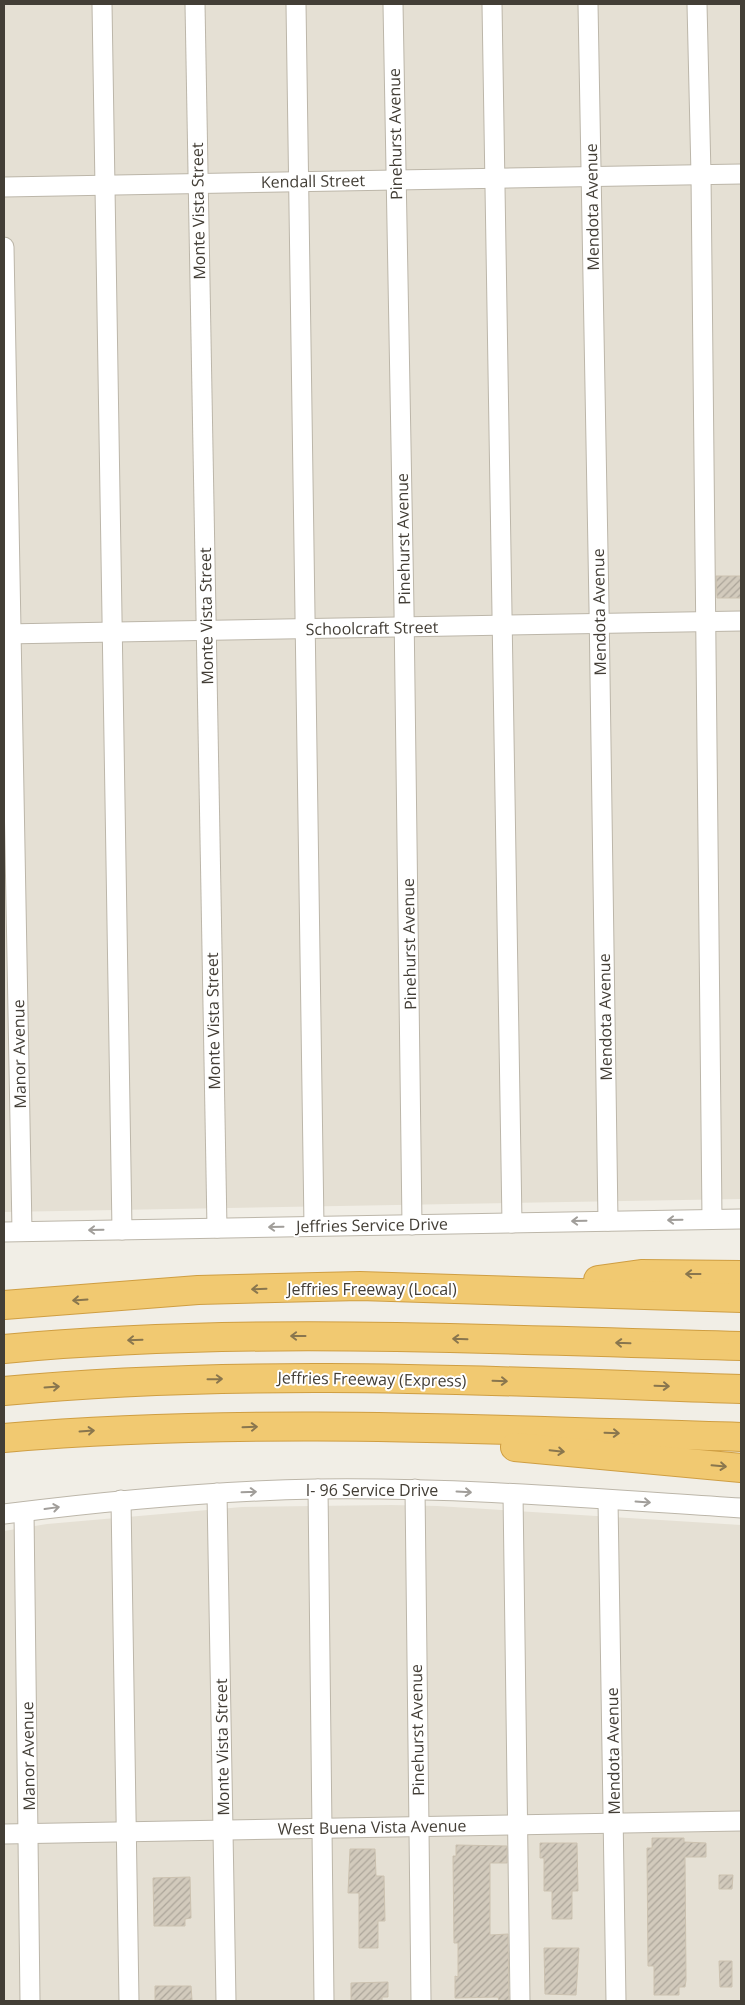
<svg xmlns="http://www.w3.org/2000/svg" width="745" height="2005" viewBox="0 0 745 2005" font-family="'Open Sans',sans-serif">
<defs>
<pattern id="building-hatch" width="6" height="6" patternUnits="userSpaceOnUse" patternTransform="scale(1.25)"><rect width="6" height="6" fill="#d2cabc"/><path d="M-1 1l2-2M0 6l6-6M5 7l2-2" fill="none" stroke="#aca59a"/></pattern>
</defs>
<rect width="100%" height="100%" fill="#f1eee6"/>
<g fill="#e5e0d4">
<polygon points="4,4 741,4 741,1199 4,1212"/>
<polygon points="391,1505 437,1506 741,1525 741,2001 4,2001 4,1531 47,1524 242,1507"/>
</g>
<g fill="url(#building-hatch)" stroke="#ccc2b0">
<polygon points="716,576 741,576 741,598 717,598"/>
<polygon points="652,1838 684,1838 684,1842 706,1843 706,1857 685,1857 686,1980 685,1987 679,1987 679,1995 654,1995 654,1966 648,1966 647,1848 652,1848"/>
<polygon points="540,1843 577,1843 578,1891 572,1891 572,1919 552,1919 552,1891 544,1891 544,1858 540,1858"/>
<polygon points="456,1845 507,1846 507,1863 490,1863 490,1935 508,1934 509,2001 499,2001 498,1997 455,1998 455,1976 458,1977 458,1943 454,1943 453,1856 456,1856"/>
<polygon points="350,1849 375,1849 376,1876 384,1876 385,1921 378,1921 378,1948 359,1948 359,1893 348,1893"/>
<polygon points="719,1875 733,1875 732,1889 719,1889"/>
<polygon points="190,1877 191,1918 185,1919 185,1926 154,1926 153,1878"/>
<polygon points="544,1948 579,1948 576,1995 545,1994"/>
<polygon points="719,1961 732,1961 732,1987 720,1987"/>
<polygon points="388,1982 388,1997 382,1997 382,2001 351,2001 351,1983"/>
<polygon points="155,1986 191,1986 192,2000 155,2001"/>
</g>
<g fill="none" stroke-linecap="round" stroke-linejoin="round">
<g stroke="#bcb6a9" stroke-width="21">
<g id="minor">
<polyline points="102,4 122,1230"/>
<polyline points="195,4 217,1228"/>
<polyline points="296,4 314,1226"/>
<polyline points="393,4 404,610 412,1225"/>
<polyline points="492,4 512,1223"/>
<polyline points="588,4 599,607 608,1221"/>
<polyline points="697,4 701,175 712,1219"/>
<polyline points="4,187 741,174"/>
<polyline points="4,247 22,1231"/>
<polyline points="4,634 741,621"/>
<polyline points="4,1232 741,1219"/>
<polyline points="318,1489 324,2001"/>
<polyline points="415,1489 421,2001"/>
<polyline points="217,1493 226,2001"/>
<polyline points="513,1494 520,2001"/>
<polyline points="121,1500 129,2001"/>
<polyline points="608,1500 616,2001"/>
<polyline points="24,1512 30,2001"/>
<path d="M4,1514C107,1501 211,1491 316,1489C458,1487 600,1499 741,1508"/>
<polyline points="4,1834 741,1821"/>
</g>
</g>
<g stroke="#cf9e42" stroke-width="30">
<g id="highway">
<polyline points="598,1280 641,1274 741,1275"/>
<polyline points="4,1305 198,1290 360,1286 741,1298"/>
<path d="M4,1349C249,1326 496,1340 741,1346"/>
<path d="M4,1391C249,1368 496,1381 741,1389"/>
<path d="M4,1438C249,1417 496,1430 741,1437"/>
<polyline points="515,1447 741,1468"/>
</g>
</g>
<use href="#minor" stroke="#fff" stroke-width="19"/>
<use href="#highway" stroke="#f1c971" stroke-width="28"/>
</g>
<defs><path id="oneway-shaft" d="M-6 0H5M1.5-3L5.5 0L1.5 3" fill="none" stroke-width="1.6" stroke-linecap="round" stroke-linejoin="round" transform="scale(1.25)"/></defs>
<g stroke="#a19e9a">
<use href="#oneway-shaft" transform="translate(675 1220) rotate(179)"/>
<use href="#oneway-shaft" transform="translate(579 1221) rotate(179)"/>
<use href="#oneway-shaft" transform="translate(276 1227) rotate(179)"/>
<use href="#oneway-shaft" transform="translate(96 1230) rotate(179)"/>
<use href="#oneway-shaft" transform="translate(249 1492) rotate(-2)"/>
<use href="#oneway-shaft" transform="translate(464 1492) rotate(3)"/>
<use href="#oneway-shaft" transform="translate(643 1502) rotate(4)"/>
<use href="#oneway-shaft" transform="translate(52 1508) rotate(-8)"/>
</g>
<g stroke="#89764e">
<use href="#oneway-shaft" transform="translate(693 1274) rotate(-180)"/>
<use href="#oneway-shaft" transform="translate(259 1289) rotate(178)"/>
<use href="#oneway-shaft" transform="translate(80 1300) rotate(176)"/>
<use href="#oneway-shaft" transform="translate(298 1336) rotate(-180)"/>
<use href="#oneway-shaft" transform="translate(460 1339) rotate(-178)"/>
<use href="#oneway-shaft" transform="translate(135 1340) rotate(178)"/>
<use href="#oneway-shaft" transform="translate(623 1343) rotate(-178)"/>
<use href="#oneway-shaft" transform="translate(215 1379) rotate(-1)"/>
<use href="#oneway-shaft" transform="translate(500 1381) rotate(2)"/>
<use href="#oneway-shaft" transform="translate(662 1386) rotate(2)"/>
<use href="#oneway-shaft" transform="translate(52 1387) rotate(-4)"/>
<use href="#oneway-shaft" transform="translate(250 1427) rotate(-2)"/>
<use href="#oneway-shaft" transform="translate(87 1431) rotate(-4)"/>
<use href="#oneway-shaft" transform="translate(612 1433) rotate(2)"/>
<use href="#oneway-shaft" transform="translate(557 1451) rotate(6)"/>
<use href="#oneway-shaft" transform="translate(719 1466) rotate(5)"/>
</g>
<g text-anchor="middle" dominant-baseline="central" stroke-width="4" stroke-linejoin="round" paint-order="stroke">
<g font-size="16" fill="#433e36" stroke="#fff">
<text transform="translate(395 134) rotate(-91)">Pinehurst Avenue</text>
<text transform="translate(313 181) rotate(-1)">Kendall Street</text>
<text transform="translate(592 207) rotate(-91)">Mendota Avenue</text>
<text transform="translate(198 211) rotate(-91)">Monte Vista Street</text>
<text transform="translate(403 539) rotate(-91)">Pinehurst Avenue</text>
<text transform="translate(599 612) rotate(-91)">Mendota Avenue</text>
<text transform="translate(206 616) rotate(-91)">Monte Vista Street</text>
<text transform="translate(372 628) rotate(-1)">Schoolcraft Street</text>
<text transform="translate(409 944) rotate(-91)">Pinehurst Avenue</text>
<text transform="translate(605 1017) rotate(-91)">Mendota Avenue</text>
<text transform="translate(213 1021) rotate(-91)">Monte Vista Street</text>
<text transform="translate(19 1054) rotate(-91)">Manor Avenue</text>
<text transform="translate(372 1225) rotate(-1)">Jeffries Service Drive</text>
<text x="372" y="1289">Jeffries Freeway (Local)</text>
<text transform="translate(372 1379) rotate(1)">Jeffries Freeway (Express)</text>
<text x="372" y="1490">I- 96 Service Drive</text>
<text transform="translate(417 1730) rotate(-91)">Pinehurst Avenue</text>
<text transform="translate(222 1747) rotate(-91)">Monte Vista Street</text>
<text transform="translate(613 1751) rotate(-91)">Mendota Avenue</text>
<text transform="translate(28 1756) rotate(-91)">Manor Avenue</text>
<text transform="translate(372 1827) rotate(-1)">West Buena Vista Avenue</text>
</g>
</g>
<rect width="745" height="2005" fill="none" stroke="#433e36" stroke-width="10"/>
</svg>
